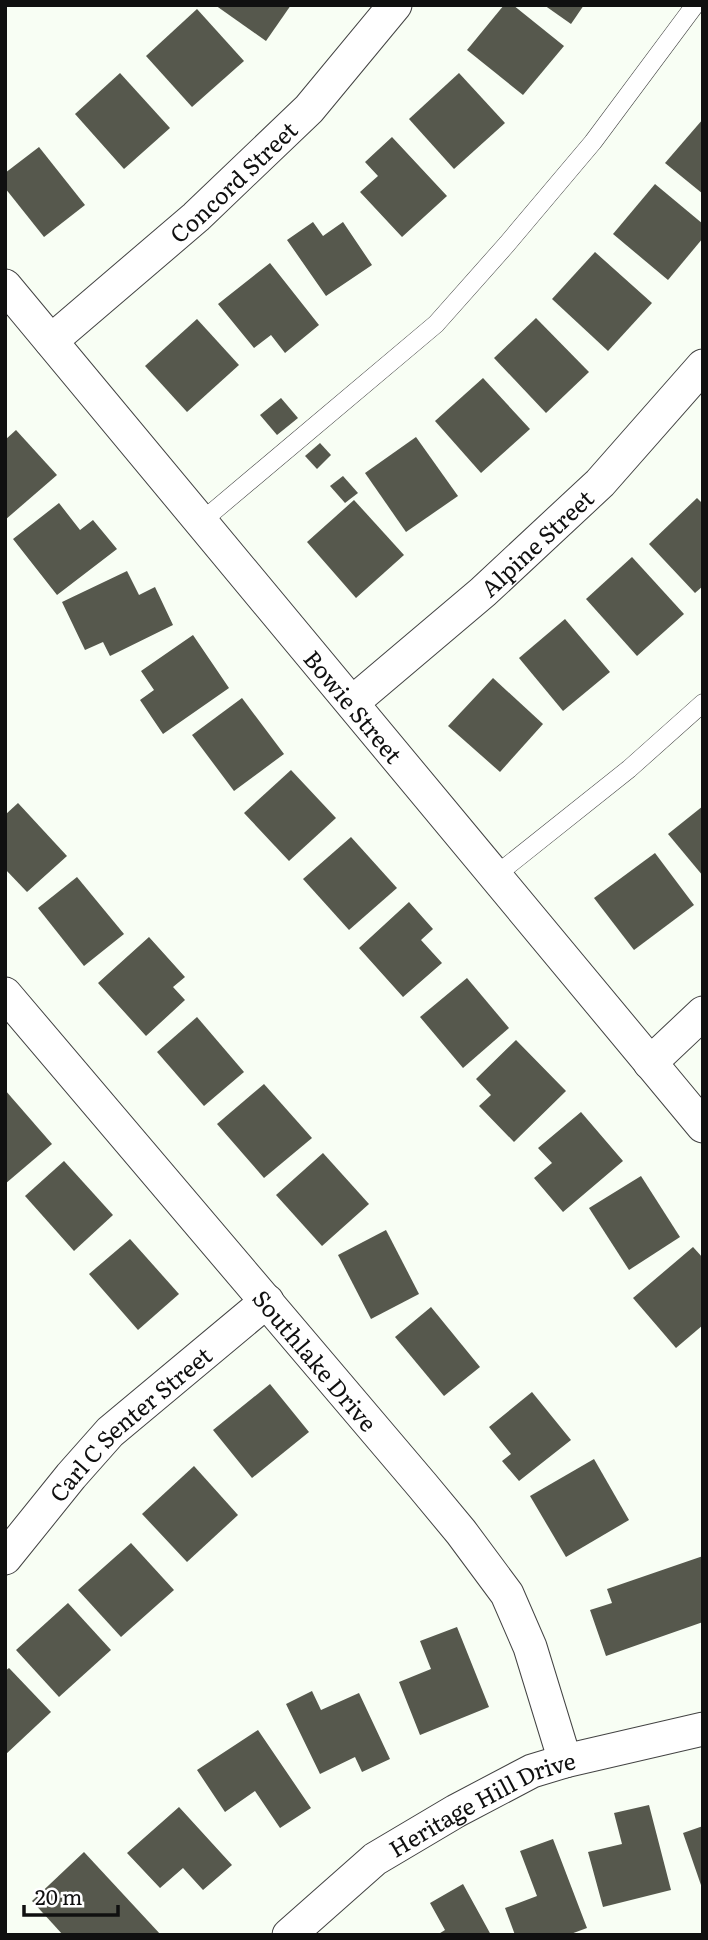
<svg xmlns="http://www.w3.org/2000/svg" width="708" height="1940" viewBox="0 0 708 1940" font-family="Literata,serif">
<rect width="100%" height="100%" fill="#f8fef4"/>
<g fill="#56584d">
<polygon points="215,5 291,5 266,41"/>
<polygon points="504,5 513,5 564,46 523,95 467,50"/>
<polygon points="544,5 584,5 571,24"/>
<polygon points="197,9 244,61 192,107 146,56"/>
<polygon points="120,73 170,128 124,169 75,114"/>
<polygon points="459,73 505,123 454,169 409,119"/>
<polygon points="703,119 703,194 665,163"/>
<polygon points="392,137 447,196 402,237 360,192 378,176 365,162"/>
<polygon points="39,147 85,205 44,237 5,188 5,173"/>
<polygon points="655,184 703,224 703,238 668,280 613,234"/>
<polygon points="313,222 323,236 343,222 372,265 326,296 287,240"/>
<polygon points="595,252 652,303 608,351 552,299"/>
<polygon points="270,263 319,325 285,353 271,335 254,348 218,304"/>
<polygon points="536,318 589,372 546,413 494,358"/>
<polygon points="197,319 239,365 187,412 145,366"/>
<polygon points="483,378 530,429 481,473 435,421"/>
<polygon points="281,398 298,418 277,435 260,415"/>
<polygon points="16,430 57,475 5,520 5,440"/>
<polygon points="416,437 458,496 406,532 365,473"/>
<polygon points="320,443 331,455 317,469 305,456"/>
<polygon points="343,476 358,493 345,503 330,486"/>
<polygon points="697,498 703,504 703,586 695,593 649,544"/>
<polygon points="354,500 404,555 356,598 307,542"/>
<polygon points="59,503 80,530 93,520 117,549 57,595 13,539"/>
<polygon points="632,557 684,614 637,656 586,599"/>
<polygon points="127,571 139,595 155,587 173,625 110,656 103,642 85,650 62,602"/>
<polygon points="565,619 610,672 563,711 519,658"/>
<polygon points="193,635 229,688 163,734 140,700 154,690 141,671"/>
<polygon points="493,678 543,724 500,772 448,726"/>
<polygon points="242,698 284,754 234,791 192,735"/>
<polygon points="291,770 336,818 289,861 244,813"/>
<polygon points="18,803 67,856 27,892 5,869 5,815"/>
<polygon points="703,806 703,876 668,834"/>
<polygon points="351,837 397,888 349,930 303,879"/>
<polygon points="655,853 694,905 634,950 594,898"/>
<polygon points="77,877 124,934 84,966 38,908"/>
<polygon points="409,902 433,929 421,940 442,963 403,997 359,948"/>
<polygon points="149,937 185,977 173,987 185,1000 146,1036 98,983"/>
<polygon points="467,978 509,1028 463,1068 420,1017"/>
<polygon points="197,1017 244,1072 204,1106 157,1052"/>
<polygon points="516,1040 566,1091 514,1142 479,1106 491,1095 476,1079"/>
<polygon points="264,1084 312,1138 264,1178 217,1124"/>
<polygon points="5,1090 52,1144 5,1184"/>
<polygon points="581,1112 623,1161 563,1212 534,1178 552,1163 538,1148"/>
<polygon points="323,1153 369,1204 322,1246 276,1195"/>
<polygon points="64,1161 113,1215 74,1251 25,1196"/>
<polygon points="641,1176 680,1237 629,1270 589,1208"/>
<polygon points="386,1230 419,1294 371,1319 338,1255"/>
<polygon points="130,1239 179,1294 138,1330 89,1274"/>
<polygon points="693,1247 703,1258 703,1325 676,1348 633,1298"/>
<polygon points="431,1307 480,1367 444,1396 395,1337"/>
<polygon points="270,1384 309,1432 252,1478 213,1430"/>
<polygon points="532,1392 571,1440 519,1481 502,1461 511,1454 489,1427"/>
<polygon points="594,1459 629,1520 566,1557 530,1496"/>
<polygon points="194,1466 238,1515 187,1562 142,1514"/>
<polygon points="131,1543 174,1590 121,1637 78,1590"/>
<polygon points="703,1556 703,1622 606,1656 590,1610 612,1603 607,1589"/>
<polygon points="68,1603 111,1650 59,1697 16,1650"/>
<polygon points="457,1627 489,1707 420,1735 399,1682 431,1669 420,1641"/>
<polygon points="9,1668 51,1712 5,1755 5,1671"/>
<polygon points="312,1691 321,1710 359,1693 390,1759 362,1772 355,1757 320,1774 286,1704"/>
<polygon points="258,1730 311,1808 280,1828 255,1791 225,1812 197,1770"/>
<polygon points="649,1805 671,1890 603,1907 588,1852 622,1844 614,1813"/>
<polygon points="179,1807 232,1865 203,1890 183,1868 160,1888 127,1853"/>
<polygon points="703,1826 703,1888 702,1888 683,1833"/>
<polygon points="553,1839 587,1928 568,1935 515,1935 505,1908 537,1896 520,1851"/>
<polygon points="84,1852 161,1935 63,1935 32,1901"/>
<polygon points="463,1884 491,1935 437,1935 445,1930 430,1903"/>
</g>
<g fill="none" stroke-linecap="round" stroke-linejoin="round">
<g stroke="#434343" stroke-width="19">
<g id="lane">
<polyline points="202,521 436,324 507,244 593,142 695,5"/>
<polyline points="496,875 629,769 703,703"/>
</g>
</g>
<g stroke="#434343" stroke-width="35">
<g id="street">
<path id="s1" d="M5,286L703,1126"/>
<path id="s2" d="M51,341L196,217L309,109L395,5"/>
<path id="s3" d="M353,702L483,592L600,483L703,366"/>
<path id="s4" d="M5,994L422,1485L461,1532L507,1594L530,1647L565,1761"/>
<polyline points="650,1063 703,1013"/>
<path id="s5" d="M5,1558L71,1476L110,1432L267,1301"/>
<path id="s6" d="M289,1935L375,1859L456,1811L532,1771L565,1761L703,1729"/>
</g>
</g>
<use href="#lane" stroke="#fff" stroke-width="18"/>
<use href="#street" stroke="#fff" stroke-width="33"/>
</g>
<g text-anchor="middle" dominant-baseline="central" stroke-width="7" stroke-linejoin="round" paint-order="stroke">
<g font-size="23" fill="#101010" stroke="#fff">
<text stroke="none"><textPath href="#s2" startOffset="242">Concord Street</textPath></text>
<text stroke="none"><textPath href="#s3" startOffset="243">Alpine Street</textPath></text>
<text stroke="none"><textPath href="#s1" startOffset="546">Bowie Street</textPath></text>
<text stroke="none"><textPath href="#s4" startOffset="480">Southlake Drive</textPath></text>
<text stroke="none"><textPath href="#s5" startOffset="184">Carl C Senter Street</textPath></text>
<text stroke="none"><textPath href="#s6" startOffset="236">Heritage Hill Drive</textPath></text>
</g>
</g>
<rect width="708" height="1940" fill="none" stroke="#101010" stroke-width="14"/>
<path d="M24 1905v10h94v-10" fill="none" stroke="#101010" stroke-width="3.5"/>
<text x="35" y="1905" font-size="21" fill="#101010" stroke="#ffffff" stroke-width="5" paint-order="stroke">20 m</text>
</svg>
